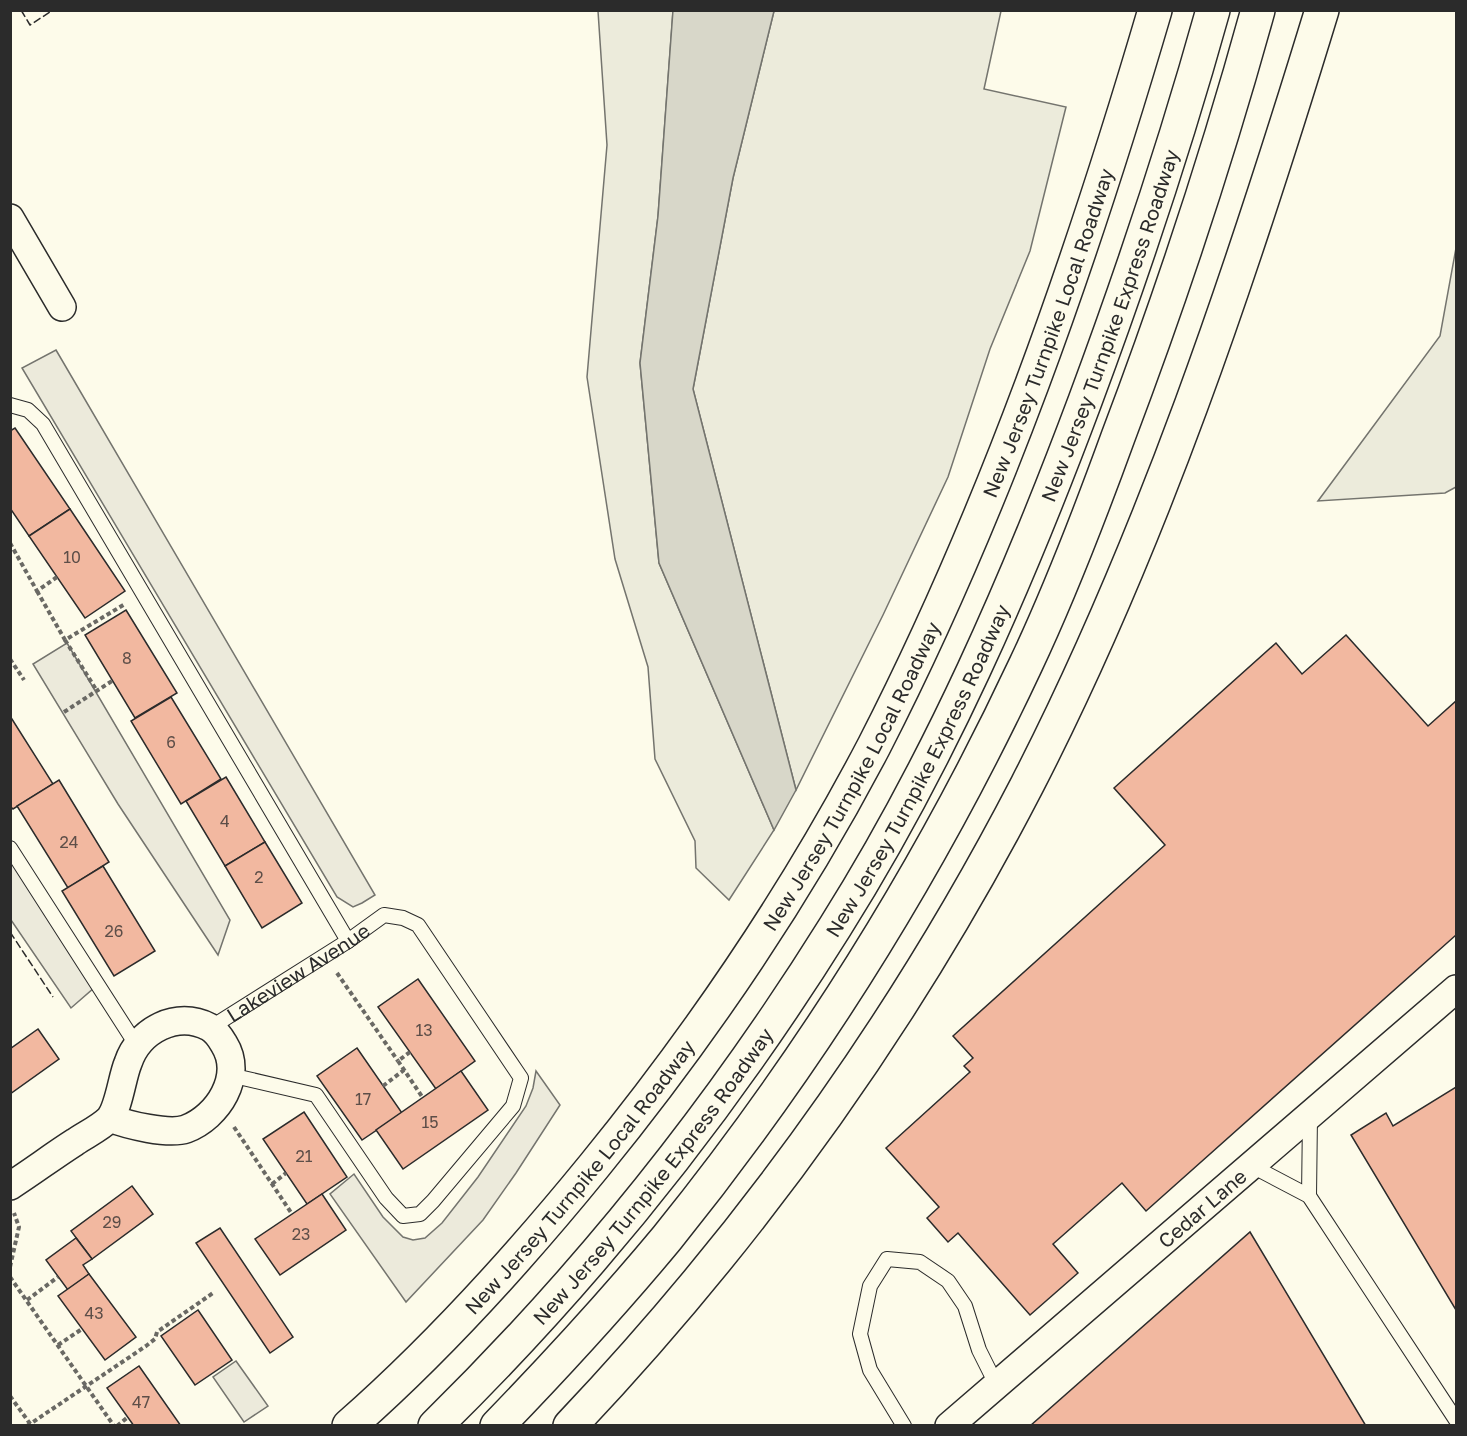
<svg xmlns="http://www.w3.org/2000/svg" width="1467" height="1436" viewBox="0 0 1467 1436" font-family="'Golos Text',sans-serif">
<rect width="100%" height="100%" fill="#fdfbea"/>
<g fill="#ecebdb" stroke="#74746e" stroke-width="1.5">
<polygon points="598,11 673,11 658,216 640,363 659,563 774,830 729,900 696,868 695,841 655,759 648,667 615,559 587,377 607,145"/>
<polygon points="774,11 1001,11 984,89 1066,107 1030,251 990,349 948,477 883,615 796,790 693,389 733,178"/>
<polygon points="1456,248 1456,487 1445,493 1318,501 1440,336"/>
</g>
<g fill="#eceadb" stroke="#74746e" stroke-width="1.5">
<polygon points="56,350 375,895 362,903 353,907 337,897 22,368"/>
<polygon points="67,643 230,920 218,955 118,804 33,664"/>
<polygon points="10,857 95,987 71,1008 11,920"/>
<polygon points="536,1071 560,1105 516,1173 483,1220 406,1302 330,1194 354,1174 383,1217 403,1237 413,1240 425,1238 442,1223 478,1177 526,1106 533,1088"/>
<polygon points="236,1361 268,1406 244,1422 213,1377"/>
</g>
<polygon fill="#d8d7c9" stroke="#74746e" stroke-width="1.5" points="673,10 774,11 733,178 693,389 796,790 774,830 659,563 640,363 658,216"/>
<g fill="#f2b8a0" stroke="#2b2b2b" stroke-width="1.5">
<polygon points="15,428 70,509 29,536 10,508 10,431"/>
<polygon points="70,509 125,591 85,618 29,536"/>
<polygon points="126,610 177,693 135,718 85,635"/>
<polygon points="1346,635 1428,726 1456,701 1456,935 1146,1211 1122,1183 1053,1244 1078,1273 1030,1315 958,1233 948,1242 927,1218 939,1207 886,1148 970,1072 964,1066 973,1058 953,1036 1165,845 1114,788 1276,643 1302,674"/>
<polygon points="171,697 221,779 181,804 131,721"/>
<polygon points="10,716 53,784 13,809 10,806"/>
<polygon points="226,777 265,842 225,866 186,801"/>
<polygon points="59,780 109,862 68,888 17,806"/>
<polygon points="265,842 302,903 262,928 225,866"/>
<polygon points="103,866 155,951 114,976 62,891"/>
<polygon points="418,979 475,1061 436,1089 378,1007"/>
<polygon points="38,1029 59,1059 10,1094 10,1049"/>
<polygon points="357,1048 402,1113 362,1140 317,1076"/>
<polygon points="461,1071 488,1110 403,1169 376,1130"/>
<polygon points="1456,1087 1456,1310 1351,1135 1386,1113 1393,1126"/>
<polygon points="304,1112 347,1177 307,1204 263,1139"/>
<polygon points="132,1186 153,1214 92,1259 71,1231"/>
<polygon points="322,1194 346,1230 280,1275 255,1239"/>
<polygon points="220,1228 293,1337 270,1353 196,1243"/>
<polygon points="1250,1232 1366,1426 1030,1426"/>
<polygon points="76,1238 92,1259 83,1265 89,1274 68,1290 46,1260"/>
<polygon points="89,1274 136,1337 105,1360 58,1296"/>
<polygon points="198,1310 232,1360 195,1385 161,1336"/>
<polygon points="139,1366 181,1426 134,1426 107,1388"/>
</g>
<g fill="none" stroke-linecap="round" stroke-linejoin="round">
<g stroke="#2b2b2b" stroke-width="16">
<g id="lane">
<polyline points="10,405 28,410 43,424 348,941"/>
<polyline points="10,848 137,1046"/>
<path id="s1" d="M210,1028L348,941L384,915L403,918L418,925L521,1078L513,1106L433,1201L420,1214L403,1216L386,1198L316,1095L230,1075"/>
<polyline points="1252,1166 1309,1196 1456,1420"/>
<polyline points="1309,1196 1310,1116"/>
<polyline points="904,1426 870,1370 860,1334 870,1286 887,1259 920,1262 948,1281 965,1306 979,1350 997,1386"/>
</g>
</g>
<g stroke="#2b2b2b" stroke-width="30">
<g id="street">
<polyline points="10,218 62,307"/>
<path d="M10,1186C32,1172 53,1156 75,1142C85,1135 100,1128 109,1119C119,1108 122,1077 128,1063C139,1030 177,1010 209,1027C216,1031 220,1037 224,1044C244,1076 218,1117 186,1129C169,1135 127,1125 110,1118"/>
<path id="s2" d="M949,1426L1456,989"/>
</g>
</g>
<g stroke="#2b2b2b" stroke-width="36">
<g id="highway">
<path id="s3" d="M349,1426C439,1347 519,1258 594,1166C700,1036 796,895 874,746C994,512 1081,262 1155,10"/>
<path id="s4" d="M435,1426C588,1276 722,1108 835,927C939,762 1017,583 1085,401C1133,272 1176,143 1213,10"/>
<path d="M497,1426C556,1365 613,1303 667,1238C809,1062 930,869 1026,664C1061,590 1090,514 1118,437C1171,297 1218,155 1258,10"/>
<path d="M570,1426C751,1235 906,1019 1027,785C1152,542 1242,272 1322,10"/>
</g>
</g>
<g stroke="#6a6964" stroke-width="4" stroke-dasharray="4.5 3" stroke-linecap="butt">
<polyline points="10,543 37,591 57,577"/>
<polyline points="37,591 65,640 125,604"/>
<polyline points="65,640 97,691"/>
<polyline points="10,659 24,680"/>
<polyline points="64,712 112,681"/>
<polyline points="337,973 398,1061"/>
<polyline points="410,1052 398,1061 423,1098"/>
<polyline points="383,1086 404,1070"/>
<polyline points="234,1127 292,1214"/>
<polyline points="272,1184 286,1173"/>
<polyline points="10,1267 19,1227 14,1213"/>
<polyline points="10,1277 114,1426"/>
<polyline points="27,1300 58,1277"/>
<polyline points="58,1345 82,1329"/>
<polyline points="10,1396 31,1425"/>
<polyline points="27,1426 146,1346 155,1339 157,1332 213,1293"/>
<polyline points="117,1426 128,1417"/>
</g>
<use href="#lane" stroke="#fdfbea" stroke-width="14"/>
<use href="#street" stroke="#fdfbea" stroke-width="27"/>
<use href="#highway" stroke="#fdfbea" stroke-width="33"/>
<g stroke="#2b2b2b" stroke-width="1.5" stroke-dasharray="8 3" stroke-linecap="butt">
<polyline points="21,10 30,25 53,10"/>
<polyline points="10,932 53,997"/>
</g>
</g>
<g text-anchor="middle" dominant-baseline="central" stroke-width="4.5" stroke-linejoin="round" paint-order="stroke">
<g font-size="16" fill="#5d4e48">
<text x="72" y="557">10</text>
<text x="127" y="658">8</text>
<text x="171" y="742">6</text>
<text x="225" y="821">4</text>
<text x="69" y="842">24</text>
<text x="259" y="877">2</text>
<text x="114" y="931">26</text>
<text x="424" y="1030">13</text>
<text x="363" y="1099">17</text>
<text x="430" y="1122">15</text>
<text x="304" y="1156">21</text>
<text x="112" y="1222">29</text>
<text x="301" y="1234">23</text>
<text x="94" y="1313">43</text>
<text x="141" y="1402">47</text>
</g>
<g font-size="20" fill="#2b2b2b" stroke="#fdfbea">
<text stroke="none"><textPath href="#s4" startOffset="1304">New Jersey Turnpike Express Roadway</textPath></text>
<text stroke="none"><textPath href="#s3" startOffset="1312">New Jersey Turnpike Local Roadway</textPath></text>
<text stroke="none"><textPath href="#s4" startOffset="818">New Jersey Turnpike Express Roadway</textPath></text>
<text stroke="none"><textPath href="#s3" startOffset="826">New Jersey Turnpike Local Roadway</textPath></text>
<text stroke="none"><textPath href="#s1" startOffset="104">Lakeview Avenue</textPath></text>
<text stroke="none"><textPath href="#s4" startOffset="332">New Jersey Turnpike Express Roadway</textPath></text>
<text stroke="none"><textPath href="#s3" startOffset="340">New Jersey Turnpike Local Roadway</textPath></text>
<text stroke="none"><textPath href="#s2" startOffset="334">Cedar Lane</textPath></text>
</g>
</g>
<rect width="1467" height="1436" fill="none" stroke="#2b2b2b" stroke-width="24"/>
</svg>
